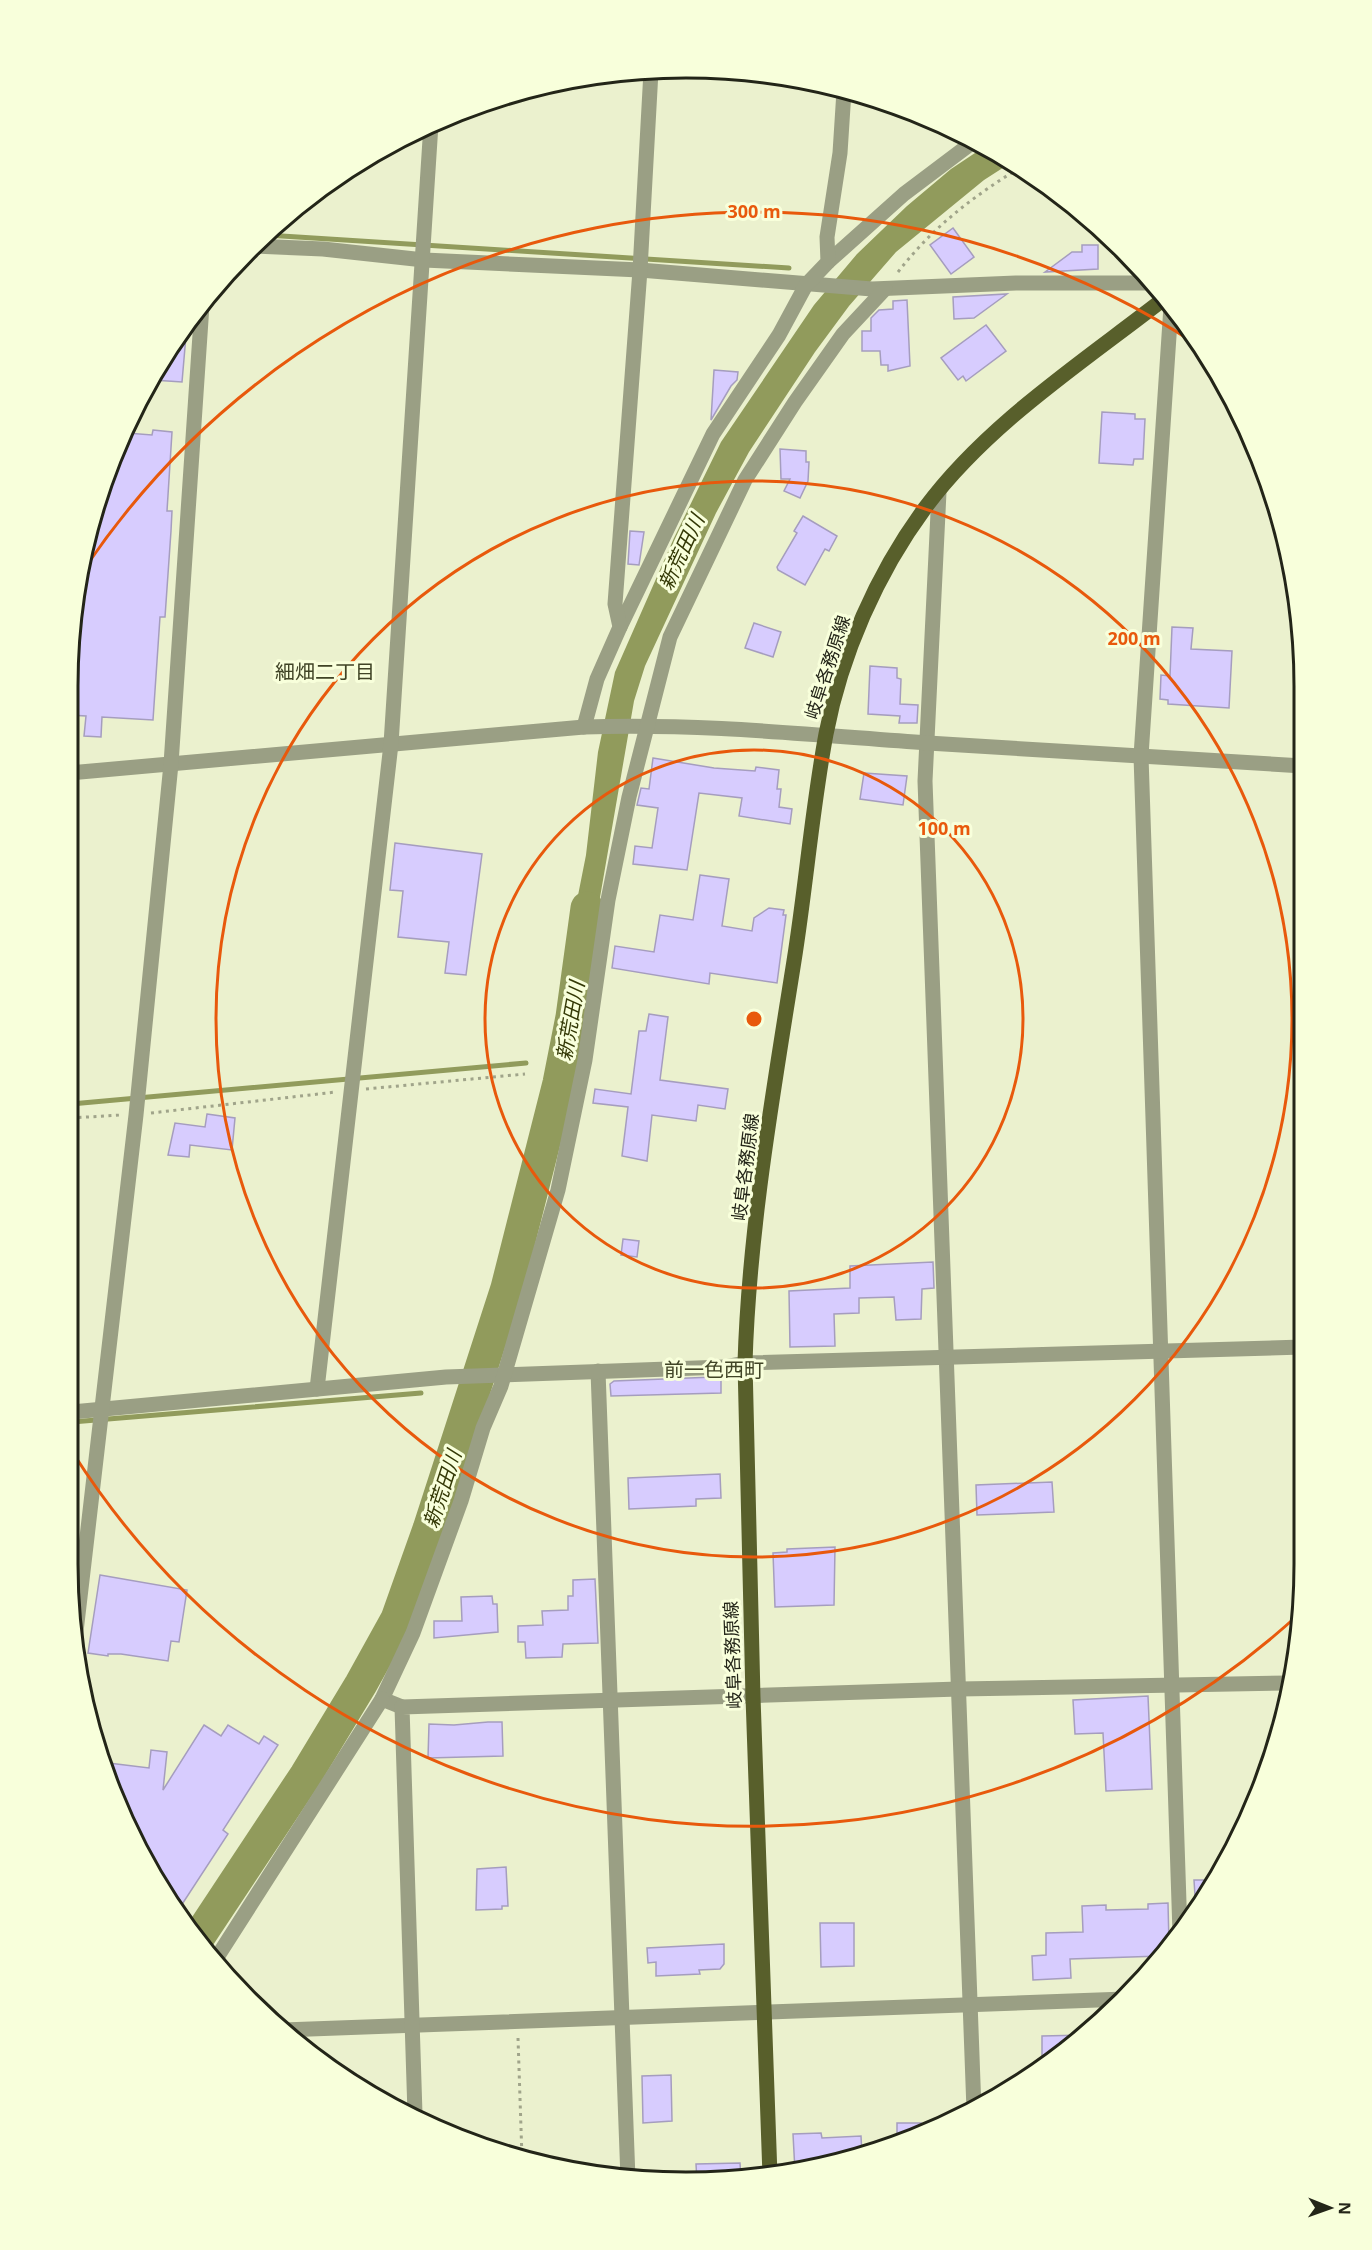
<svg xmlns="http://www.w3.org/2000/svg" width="1372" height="2250" viewBox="0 0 1372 2250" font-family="'Open Sans','Noto Sans JP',sans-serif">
<rect width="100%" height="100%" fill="#ebf1ce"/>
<polygon fill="#919b5c" points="984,147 1012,162 984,180 896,252 849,306 815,352 749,452 716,513 645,666 634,701 590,955 567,951 586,855 598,752 615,672 674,538 721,442 814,305 857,254 907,206 951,169"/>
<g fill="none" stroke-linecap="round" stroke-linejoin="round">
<g stroke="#919b5c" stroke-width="5">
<polyline points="266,235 789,268"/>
<polyline points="71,1104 526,1063"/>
<polyline points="72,1422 421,1393"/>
</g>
<polyline stroke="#919b5c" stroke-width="33" points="196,1941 306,1775 361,1684 397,1619 429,1529 507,1288 559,1083 572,1017 587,908"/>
</g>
<g fill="#d7ccfe" stroke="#a59dbe" stroke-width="1.5">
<polygon points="953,228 974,257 951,274 930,245"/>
<polygon points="1082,245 1098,245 1098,269 1045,272 1072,252 1082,252"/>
<polygon points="1007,294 974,318 954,319 953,297"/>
<polygon points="907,300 910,366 888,371 888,365 881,365 880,351 862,351 862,331 871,331 871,318 879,310 893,309 893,301"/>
<polygon points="187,324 182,382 153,380 172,342"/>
<polygon points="986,325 1006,351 966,381 963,376 958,380 941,358"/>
<polygon points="714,370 738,372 737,380 731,386 711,420"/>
<polygon points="1102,412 1135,414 1135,419 1145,419 1143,459 1134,459 1133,465 1099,463"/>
<polygon points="153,430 172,432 167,511 172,511 171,531 165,617 160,617 153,720 102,717 101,737 84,736 86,716 69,715 69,645 100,487 127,433 152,435"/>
<polygon points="780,449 806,451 806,462 809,462 808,481 800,498 784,491 790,479 781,479"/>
<polygon points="803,516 837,536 829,551 825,549 805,585 778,570 777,567 797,533 794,531"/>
<polygon points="630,531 644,532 639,565 628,564"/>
<polygon points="754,623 781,632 773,657 745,648"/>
<polygon points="1172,627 1193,628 1191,649 1232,651 1229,708 1168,704 1168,700 1160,699 1161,675 1170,676"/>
<polygon points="870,666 897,668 897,678 901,679 900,704 918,705 917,723 899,723 900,716 868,714"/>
<polygon points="653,758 714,768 755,771 756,767 779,770 777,789 781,789 779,807 792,809 790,824 739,816 742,798 699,793 687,870 633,864 635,846 652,848 658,808 637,805 641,788 649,789"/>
<polygon points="864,773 907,776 903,805 860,799"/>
<polygon points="395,843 482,854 466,975 445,973 449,942 398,937 403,891 390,890"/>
<polygon points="700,875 729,879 722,926 752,931 754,918 769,908 784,910 783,915 786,915 777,983 710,973 709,984 612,968 615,946 654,952 660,915 693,920"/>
<polygon points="649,1014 668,1017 660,1080 728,1089 725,1109 698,1105 696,1121 652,1115 647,1161 622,1156 628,1107 593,1103 595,1089 631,1094 639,1031 646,1031"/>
<polygon points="207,1114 235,1118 232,1150 190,1145 189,1157 168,1155 175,1123 205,1127"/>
<polygon points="623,1239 639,1241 637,1257 621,1255"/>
<polygon points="933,1262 934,1288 922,1289 921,1319 896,1320 894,1297 859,1298 859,1313 834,1314 835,1346 790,1347 789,1291 850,1288 850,1266"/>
<polygon points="714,1377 721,1379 721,1393 611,1396 610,1384 614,1381"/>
<polygon points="720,1474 721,1498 696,1499 696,1506 629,1509 628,1478"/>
<polygon points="1052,1482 1054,1512 977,1515 976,1485"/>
<polygon points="835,1547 834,1605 775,1607 773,1553 787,1552 787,1549"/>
<polygon points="100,1575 187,1590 179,1642 171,1641 168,1661 121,1654 108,1654 108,1656 88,1653"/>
<polygon points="595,1579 598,1643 563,1644 562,1657 526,1658 525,1642 518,1642 518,1626 543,1625 542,1611 568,1610 568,1596 573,1596 573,1580"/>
<polygon points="492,1596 493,1604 497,1604 498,1632 434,1638 434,1621 462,1621 461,1597"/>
<polygon points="1148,1696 1152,1789 1106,1791 1103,1733 1075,1734 1073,1700"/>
<polygon points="488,1722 502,1722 503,1756 428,1758 429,1724 454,1725"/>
<polygon points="204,1725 221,1736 228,1725 259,1744 264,1736 278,1745 223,1830 228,1834 177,1912 131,1838 100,1762 149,1768 151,1750 167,1752 163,1790"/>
<polygon points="506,1867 508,1906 502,1906 502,1909 476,1910 477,1869"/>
<polygon points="1194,1880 1209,1880 1206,1896 1195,1896"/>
<polygon points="1168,1903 1169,1945 1161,1956 1070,1959 1071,1978 1033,1980 1032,1956 1046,1955 1046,1933 1083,1932 1082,1906 1106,1905 1106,1910 1148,1909 1148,1904"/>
<polygon points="820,1923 854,1923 854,1966 821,1967"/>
<polygon points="724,1944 724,1964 720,1969 699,1970 700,1974 656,1976 656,1962 648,1963 647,1948"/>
<polygon points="1084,2035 1062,2055 1042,2067 1042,2036"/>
<polygon points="671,2075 672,2121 643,2123 642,2076"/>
<polygon points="897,2123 921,2123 921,2135 897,2145"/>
<polygon points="821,2133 822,2138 861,2136 862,2155 795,2171 793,2134"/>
<polygon points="740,2163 741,2179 697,2182 696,2164"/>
</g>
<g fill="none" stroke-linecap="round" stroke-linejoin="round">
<g stroke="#a0a48a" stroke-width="3" stroke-dasharray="3 4.5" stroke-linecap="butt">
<path d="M898,272C933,227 972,197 1021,167"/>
<polyline points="366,1089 525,1074"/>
<polyline points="151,1113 336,1092"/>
<polyline points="71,1118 121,1115"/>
<polyline points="518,2038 522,2158"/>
</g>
<g stroke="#9a9f84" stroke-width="15">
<polyline points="252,246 323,249 424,260 640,270 872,289 1016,283 1154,283"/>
<polyline points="828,262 904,194 973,142"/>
<polyline points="1171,306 1141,756 1180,1933"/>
<polyline points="939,492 925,781 974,2110"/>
<polyline points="620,627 713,434 779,335 806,285 828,262 827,237 840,153 844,91"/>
<polyline points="584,727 597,679 620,627 615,604 640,270 651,71"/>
<path d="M69,773L584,727C700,723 813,735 928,743C1053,751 1178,758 1303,766"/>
<polyline points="598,1371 628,2179"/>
<polyline points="317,1389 391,744 431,124"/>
<polyline points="72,1412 446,1377 724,1367 745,1363 1303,1347"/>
<polyline points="74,1649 136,1115 171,764 202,305"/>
<polyline points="402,1707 382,1699 413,1633 461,1501 483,1428 501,1386 558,1190 585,1060 608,900 629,797 670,637 745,480 795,402 843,334 885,289"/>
<polyline points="214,1962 382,1699"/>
<polyline points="283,2030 1125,1999"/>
<polyline points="415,2114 402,1707 959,1689 1288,1683"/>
</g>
<path stroke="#585f2b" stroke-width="15" d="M770,2176L753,1697L745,1363C749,1229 773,1094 794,961C806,886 812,809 826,734C841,655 877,573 925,508C987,424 1083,362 1165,298"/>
</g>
<g fill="none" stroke="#e8590c" stroke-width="3">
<circle cx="754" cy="1019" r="269"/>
<circle cx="754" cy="1019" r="538"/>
<path d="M1299 1614A807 807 0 0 1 73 1453M85 568A807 807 0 0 1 1199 346"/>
</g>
<g text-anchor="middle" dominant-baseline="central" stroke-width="6" stroke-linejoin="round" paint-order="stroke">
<g font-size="18" fill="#232518" stroke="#f8ffdb">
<text transform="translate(827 667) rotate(-72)">岐阜各務原線</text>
<text transform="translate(745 1167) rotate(-83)">岐阜各務原線</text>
<text transform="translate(732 1655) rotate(-92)">岐阜各務原線</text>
</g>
<g font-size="20" font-style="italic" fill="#343906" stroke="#f8ffdb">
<text transform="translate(681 552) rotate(-65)">新荒田川</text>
<text transform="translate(570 1021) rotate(-80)">新荒田川</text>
<text transform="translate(442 1489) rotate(-72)">新荒田川</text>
</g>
<g font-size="20" fill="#404426" stroke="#f8ffdb">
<text x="325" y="671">細畑二丁目</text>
<text x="714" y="1369">前一色西町</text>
</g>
</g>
<path d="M0 0H1372V2250H0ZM686 78H686A608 608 0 0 1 1294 686V1564A608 608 0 0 1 686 2172H686A608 608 0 0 1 78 1564V686A608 608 0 0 1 686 78Z" fill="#f8ffdb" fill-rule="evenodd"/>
<path fill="none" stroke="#232518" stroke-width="3" d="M686 78H686A608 608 0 0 1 1294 686V1564A608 608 0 0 1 686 2172H686A608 608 0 0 1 78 1564V686A608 608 0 0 1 686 78Z"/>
<circle cx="754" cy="1019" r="9" fill="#e8590c" stroke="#f8ffdb" stroke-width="3"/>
<g font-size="18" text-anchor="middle" font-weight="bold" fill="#e8590c" stroke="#f8ffdb" stroke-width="6" stroke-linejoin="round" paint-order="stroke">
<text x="754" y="218">300 m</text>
<text x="1134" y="645">200 m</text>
<text x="944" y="835">100 m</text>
</g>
<g transform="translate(1330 2208) rotate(91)" stroke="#f8ffdb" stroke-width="4.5" paint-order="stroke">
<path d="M0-4.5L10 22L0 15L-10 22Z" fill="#232518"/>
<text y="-9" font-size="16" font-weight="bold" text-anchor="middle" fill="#232518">N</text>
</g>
</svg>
